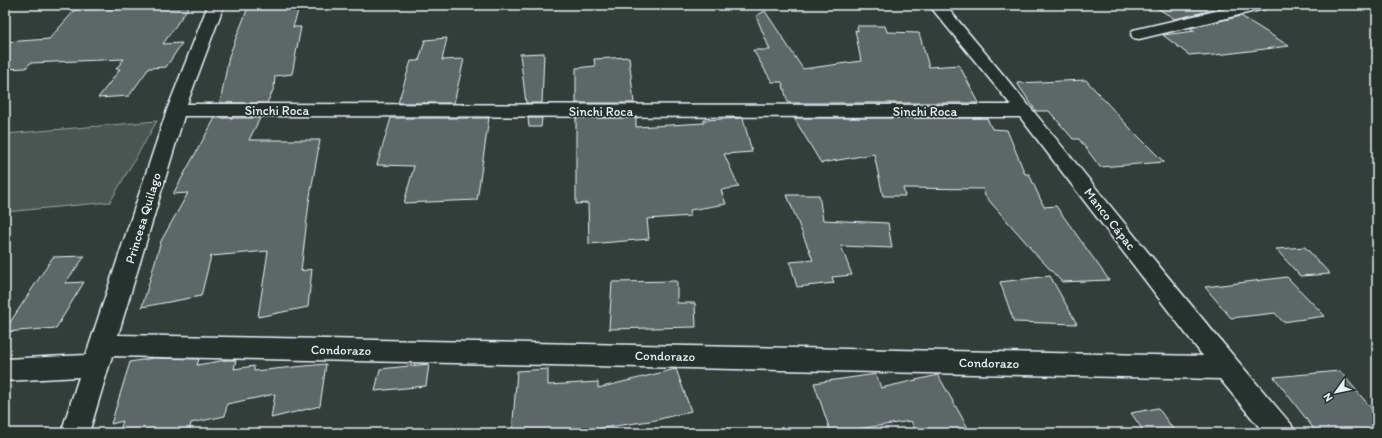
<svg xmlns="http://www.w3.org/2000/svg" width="1382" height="438" viewBox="0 0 1382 438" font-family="Itim,sans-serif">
<rect width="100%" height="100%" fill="#323e39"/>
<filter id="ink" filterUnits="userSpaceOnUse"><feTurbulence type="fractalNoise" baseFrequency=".025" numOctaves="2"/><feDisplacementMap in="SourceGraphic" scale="8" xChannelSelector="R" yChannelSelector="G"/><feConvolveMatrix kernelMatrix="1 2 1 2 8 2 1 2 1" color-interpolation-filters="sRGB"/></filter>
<g filter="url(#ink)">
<polygon fill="#495651" stroke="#98a4a4" points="157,121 110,202 5,212 5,134"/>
<g fill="#5c6865" stroke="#e8f1f8">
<polygon points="170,5 190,5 163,44 182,43 166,67 149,68 129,96 98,98 120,69 116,69 124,59 30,63 26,68 5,69 5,42 49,39 75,10"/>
<polygon points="249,5 300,5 293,27 301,27 292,74 275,76 274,88 267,103 220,103 229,56"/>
<polygon points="1152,5 1223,5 1226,7 1175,19"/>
<polygon points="765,11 803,69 861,61 855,30 858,31 857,26 885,26 887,32 919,33 929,67 959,65 979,103 788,103 782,82 772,82 753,50 770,50 756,16"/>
<polygon points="1241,16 1289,46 1225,54 1203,56 1200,54 1189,55 1163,35 1195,31 1190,28"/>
<polygon points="447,38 442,60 464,59 454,103 398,103 411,61 419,61 425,40"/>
<polygon points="544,53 542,103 526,103 520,54"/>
<polygon points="629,57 634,103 576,103 576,68 595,66 594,59"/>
<polygon points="1086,80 1127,125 1164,162 1100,167 1079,139 1073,139 1049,111 1036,111 1017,83"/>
<polygon points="215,118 260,118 249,140 320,140 309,202 301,271 312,269 308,307 258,317 268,251 211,256 201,296 142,307 161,241 188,193 173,194"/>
<polygon points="391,118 489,118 477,200 404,203 414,166 377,165"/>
<polygon points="528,118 542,118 541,127 529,127"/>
<polygon points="576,118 636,118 636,127 704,123 704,120 743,118 752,152 724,154 739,187 721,190 726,204 690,210 691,216 647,219 649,239 589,244 588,203 576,204"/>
<polygon points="794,118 987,118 992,129 1007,130 1025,174 1029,174 1044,207 1056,206 1109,280 1062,282 1029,247 1030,247 985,196 983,189 903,188 905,196 883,196 874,154 821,163"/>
<polygon points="787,195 819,195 823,220 888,223 892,248 841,246 852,275 832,277 834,283 797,287 790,262 813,260"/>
<polygon points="1305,247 1330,274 1300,276 1276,249"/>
<polygon points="85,256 65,283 84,282 56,328 5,332 5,330 53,257"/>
<polygon points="1050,276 1077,324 1014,322 1000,282"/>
<polygon points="1287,277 1325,316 1283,322 1275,313 1231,318 1205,287"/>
<polygon points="677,281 677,303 695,303 696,327 609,329 612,282"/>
<polygon points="153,358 199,359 197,365 226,360 236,360 234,369 254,366 254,371 326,364 320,406 271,418 275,394 227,404 225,416 191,423 189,433 119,433 123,421 111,424 130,362"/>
<polygon points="429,364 426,386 375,391 380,369"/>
<polygon points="548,369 548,385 598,382 598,388 676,369 691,411 656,420 589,430 556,433 512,433 517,371"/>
<polygon points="1340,371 1377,415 1377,433 1317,433 1274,377"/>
<polygon points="876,374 881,388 938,375 968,428 944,433 917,433 911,421 831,433 814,383"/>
<polygon points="1158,408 1176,433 1145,433 1131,413"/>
</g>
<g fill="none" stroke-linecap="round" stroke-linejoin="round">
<g stroke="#e8f1f8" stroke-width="3">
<g id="minor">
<path d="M208,5H224L187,104L1011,105L929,5H945C1062,143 1173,287 1291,424L1295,433H1264L1220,379L112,356L89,433H61L79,377L5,381V359L86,355L167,110ZM184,116L1020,117L1203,356L118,335Z"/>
<polygon points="1242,5 1270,5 1268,8 1139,39 1133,38 1131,34 1133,30"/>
</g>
</g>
<use href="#minor" fill="#26332d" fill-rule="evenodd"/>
</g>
</g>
<g text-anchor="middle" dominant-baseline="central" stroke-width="3.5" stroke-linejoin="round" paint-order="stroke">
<g font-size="13" fill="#e8f1f8" stroke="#26332d">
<text x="277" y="110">Sinchi Roca</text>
<text x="601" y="111">Sinchi Roca</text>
<text x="925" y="111">Sinchi Roca</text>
<text transform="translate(143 218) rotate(-73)">Princesa Quilago</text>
<text transform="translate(1110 219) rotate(52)">Manco Cápac</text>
<text transform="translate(341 350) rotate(1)">Condorazo</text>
<text transform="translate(665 356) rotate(1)">Condorazo</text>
<text transform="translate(989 363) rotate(1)">Condorazo</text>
</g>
</g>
<rect width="1382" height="438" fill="none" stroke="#26332d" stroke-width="20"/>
<rect x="10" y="10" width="1362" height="418" fill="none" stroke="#e8f1f8" stroke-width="1.5" filter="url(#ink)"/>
<g transform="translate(1336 392) rotate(237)" stroke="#26332d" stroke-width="3" paint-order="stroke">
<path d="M0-3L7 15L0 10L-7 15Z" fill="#e8f1f8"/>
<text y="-6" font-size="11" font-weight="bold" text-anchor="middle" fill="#e8f1f8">N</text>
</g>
</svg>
